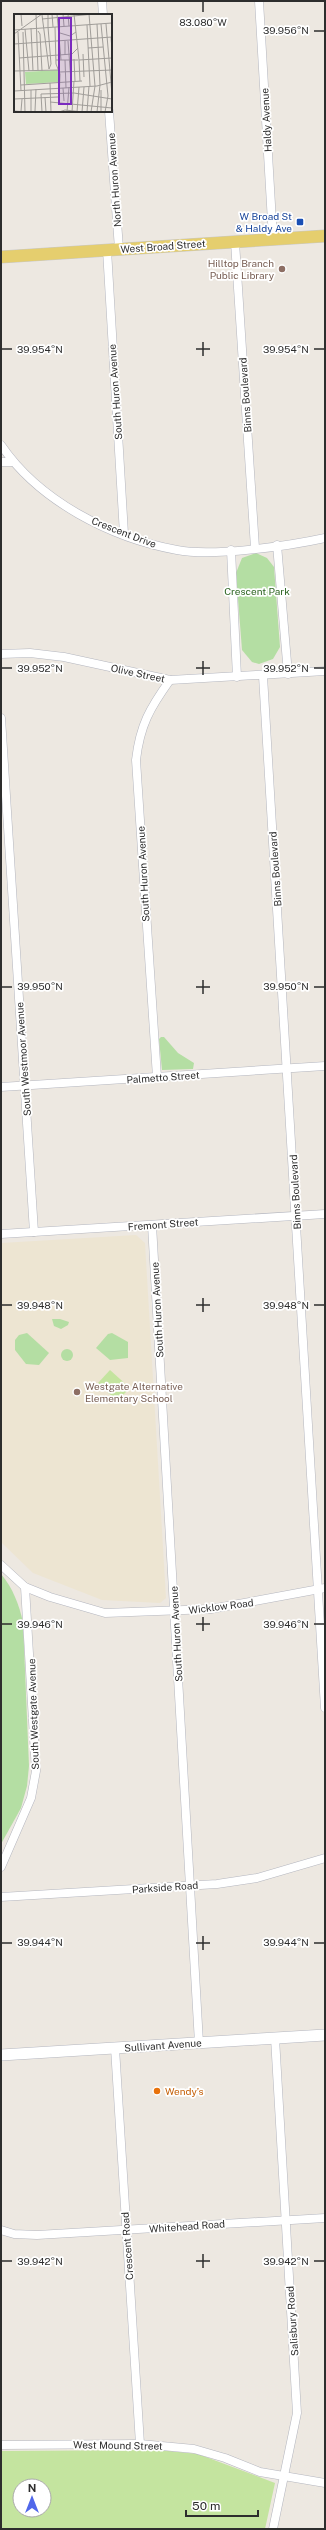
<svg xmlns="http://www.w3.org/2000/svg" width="326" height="2530" viewBox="0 0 326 2530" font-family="'Public Sans',sans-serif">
<rect width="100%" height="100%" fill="#ede8e1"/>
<polygon fill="#ede5d2" points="136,1235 145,1243 166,1598 160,1603 102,1600 33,1573 1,1542 1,1243"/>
<g fill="#b4dea3">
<polygon points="256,553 267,558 274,567 280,647 273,659 259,664 252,662 242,650 236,573 242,558"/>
<polygon points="161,1037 164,1037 178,1053 194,1063 193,1069 162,1070 159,1039"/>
<polygon points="52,1319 60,1319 69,1322 68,1325 61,1329 54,1326"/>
<polygon points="27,1333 49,1353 39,1365 26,1364 15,1350 15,1340 19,1335"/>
<polygon points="112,1333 128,1342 128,1358 110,1360 96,1348 108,1334"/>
<circle cx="67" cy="1355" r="6"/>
<path d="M1,1574C13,1588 19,1605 23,1622L29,1766L27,1786L21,1808L1,1844Z"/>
</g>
<g fill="#c4e49f" fill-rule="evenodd">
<polygon points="110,1370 130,1388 117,1401 98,1383"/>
<path d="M159,2450L198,2454L275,2483L265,2529H1V2451ZM20,2486H44V2510H20Z"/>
</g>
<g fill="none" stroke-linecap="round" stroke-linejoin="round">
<g stroke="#b4b6bf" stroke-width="9">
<g id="street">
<polyline points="102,1 103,15"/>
<polyline points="259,1 273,239"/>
<polyline points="109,111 119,249"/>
<polyline points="235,242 255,548"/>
<polyline points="107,250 124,534"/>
<path d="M1,445C39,501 111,538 177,550C213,557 288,546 325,538"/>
<polyline points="1,462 12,462"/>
<polyline points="277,545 288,674"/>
<polyline points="231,550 237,677"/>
<polyline points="1,654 30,653 64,657 170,680 325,671"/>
<polyline points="263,676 325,1708"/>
<polyline points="1,718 34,1232"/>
<path d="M157,1077L136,760C140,725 150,708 170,680"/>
<polyline points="1,1087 325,1066"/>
<polyline points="152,1225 199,2043"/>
<polyline points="1,1234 325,1214"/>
<polyline points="1,1565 25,1587 50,1597 105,1613 211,1609 325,1588"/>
<polyline points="1,1867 31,1798 36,1771 25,1587"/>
<polyline points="1,1897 217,1884 257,1878 325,1858"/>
<polyline points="115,2048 140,2444"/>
<polyline points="1,2230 14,2234 37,2235 325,2218"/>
<polyline points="1,2445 140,2444 194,2449 225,2458 260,2472 325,2483"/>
<polyline points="273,2529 297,2413 275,2038"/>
</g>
</g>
<g stroke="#b4b6bf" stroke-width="12">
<polyline id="secondary" points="1,2055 325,2035"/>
</g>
<g stroke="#c8c8c8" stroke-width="13">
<polyline id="primary" points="1,257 325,236"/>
</g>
<use href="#street" stroke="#fff" stroke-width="8"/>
<use href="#secondary" stroke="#fff" stroke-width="11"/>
<use href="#primary" stroke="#e5ce6e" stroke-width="12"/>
</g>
<path fill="none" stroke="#2d2d2d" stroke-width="1.5" d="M203,2V12M314,31H324M203,342V356M2,349H12M196,349H210M314,349H324M203,661V675M2,668H12M196,668H210M314,668H324M203,980V994M2,987H12M196,987H210M314,987H324M203,1298V1312M2,1305H12M196,1305H210M314,1305H324M203,1617V1631M2,1624H12M196,1624H210M314,1624H324M203,1936V1950M2,1943H12M196,1943H210M314,1943H324M203,2254V2268M2,2261H12M196,2261H210M314,2261H324"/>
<rect fill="#1a4fb4" stroke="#fff" stroke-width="1.5" x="296" y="218" width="8" height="8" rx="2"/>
<g fill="#8d6e63" stroke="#fff" stroke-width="1.5">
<circle cx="282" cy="269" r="4"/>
<circle cx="77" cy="1392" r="4"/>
</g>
<circle fill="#e8710a" stroke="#fff" stroke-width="1.5" cx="157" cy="2091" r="4"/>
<g text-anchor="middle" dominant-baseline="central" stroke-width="3.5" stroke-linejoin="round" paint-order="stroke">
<g font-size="10" fill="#2d2d2d" stroke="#fff">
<text transform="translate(266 120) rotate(-93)">Haldy Avenue</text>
<text transform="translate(114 180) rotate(-94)">North Huron Avenue</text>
<text transform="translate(163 246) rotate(-4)">West Broad Street</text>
<text transform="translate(115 392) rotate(-94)">South Huron Avenue</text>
<text transform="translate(245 395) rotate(-94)">Binns Boulevard</text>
<text transform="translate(124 532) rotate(21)">Crescent Drive</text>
<text transform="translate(138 673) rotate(12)">Olive Street</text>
<text transform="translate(275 869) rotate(-94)">Binns Boulevard</text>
<text transform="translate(143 874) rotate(-93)">South Huron Avenue</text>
<text transform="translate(23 1059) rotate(-94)">South Westmoor Avenue</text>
<text transform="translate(163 1077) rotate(-4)">Palmetto Street</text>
<text transform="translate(295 1192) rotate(-93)">Binns Boulevard</text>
<text transform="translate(163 1224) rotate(-4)">Fremont Street</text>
<text transform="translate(157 1310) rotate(-93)">South Huron Avenue</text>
<text transform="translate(221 1606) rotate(-7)">Wicklow Road</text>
<text transform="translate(176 1634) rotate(-93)">South Huron Avenue</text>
<text transform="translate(33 1714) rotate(-92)">South Westgate Avenue</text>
<text transform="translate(165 1887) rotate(-4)">Parkside Road</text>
<text transform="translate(163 2045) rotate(-4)">Sullivant Avenue</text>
<text transform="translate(187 2226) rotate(-4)">Whitehead Road</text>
<text transform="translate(127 2246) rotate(-94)">Crescent Road</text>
<text transform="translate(292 2321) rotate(-94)">Salisbury Road</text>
<text transform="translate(118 2445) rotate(1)">West Mound Street</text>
</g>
<g font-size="10" fill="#164399" stroke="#fff" text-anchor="end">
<text x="292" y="216">W Broad St<tspan x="292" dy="12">&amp; Haldy Ave</tspan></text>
</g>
<g font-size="10" fill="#785e54" stroke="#fff" text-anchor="end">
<text x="274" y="263">Hilltop Branch<tspan x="274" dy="12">Public Library</tspan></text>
<text x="85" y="1386" text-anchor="start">Westgate Alternative<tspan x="85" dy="12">Elementary School</tspan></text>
</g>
<g font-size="10" fill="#2d6522" stroke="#fff">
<text x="257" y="591">Crescent Park</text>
</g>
<g font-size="10" fill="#c56008" stroke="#fff" text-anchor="start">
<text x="165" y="2091">Wendy’s</text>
</g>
</g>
<g transform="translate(14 14)">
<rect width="98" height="98" fill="#ede8e1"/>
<path d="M44,56L45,68L12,70L11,58Z" fill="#b4dea3"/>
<path fill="none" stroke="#a09d99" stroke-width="1" d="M7,0L8,12M22,0L24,57M34,0V13M38,0L39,13M43,0L47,46M49,0L50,12M54,0L55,12M60,0L65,46M75,0L81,72M28,1L35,55M28,5L80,0M87,10L94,82L91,98M92,10L98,81M73,11L76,72M34,13L37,50L35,55M41,13L42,50L46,60L45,87M17,14L19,57M11,15L15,57M0,16L98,9M24,17L26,20L28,57M4,18L7,77M9,18L11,98M46,19L56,22L62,18M0,20L28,0M97,23L98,36M54,27L57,67M0,30L98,23M74,34L89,33M69,40L70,63M51,41V27M5,44L58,40L64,34M60,45L61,67M42,46H64M51,46L52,74M65,46L98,44M65,46L66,67M0,57L44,56M46,58L98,56M36,69L37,98M7,71L68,67M49,74L50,87M0,77L83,72L98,68M31,83L32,98M0,85L44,83M36,88L98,94M0,97L13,98M7,97L8,85M17,97V76M21,97L22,75M28,98L27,80L60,79L98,85M45,98L51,96L69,98M53,98L55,73M58,98L60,67M63,98L65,73M68,98L70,73M73,98L75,72M77,98L81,72M83,98L86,71L83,10M87,98V76"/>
<path fill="#7b2cbf" fill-opacity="0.15" stroke="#7b2cbf" stroke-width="2" d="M45,4H57V90H45Z"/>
<rect width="98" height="98" fill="none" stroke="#2d2d2d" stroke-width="2"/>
</g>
<g font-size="10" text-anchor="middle" fill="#2d2d2d" stroke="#fff" stroke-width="3.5" stroke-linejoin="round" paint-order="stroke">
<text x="203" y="26">83.080°W</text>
<text x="286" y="34">39.956°N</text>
<text x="40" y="353">39.954°N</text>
<text x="286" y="353">39.954°N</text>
<text x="40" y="672">39.952°N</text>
<text x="286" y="672">39.952°N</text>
<text x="40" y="990">39.950°N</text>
<text x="286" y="990">39.950°N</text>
<text x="40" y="1309">39.948°N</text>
<text x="286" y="1309">39.948°N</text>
<text x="40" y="1628">39.946°N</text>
<text x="286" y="1628">39.946°N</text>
<text x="40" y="1946">39.944°N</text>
<text x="286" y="1946">39.944°N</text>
<text x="40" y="2265">39.942°N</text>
<text x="286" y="2265">39.942°N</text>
</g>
<rect width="326" height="2530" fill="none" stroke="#2d2d2d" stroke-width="4"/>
<g transform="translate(32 2498)"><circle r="19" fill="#ffffff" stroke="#ababab"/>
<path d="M0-3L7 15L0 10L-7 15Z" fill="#5067ea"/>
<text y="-6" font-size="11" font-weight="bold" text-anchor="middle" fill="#2d2d2d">N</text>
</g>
<path d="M186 2510v6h72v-6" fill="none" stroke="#2d2d2d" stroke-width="2"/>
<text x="192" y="2510" font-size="12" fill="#2d2d2d" stroke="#ffffff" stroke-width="3" paint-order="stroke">50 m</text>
</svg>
